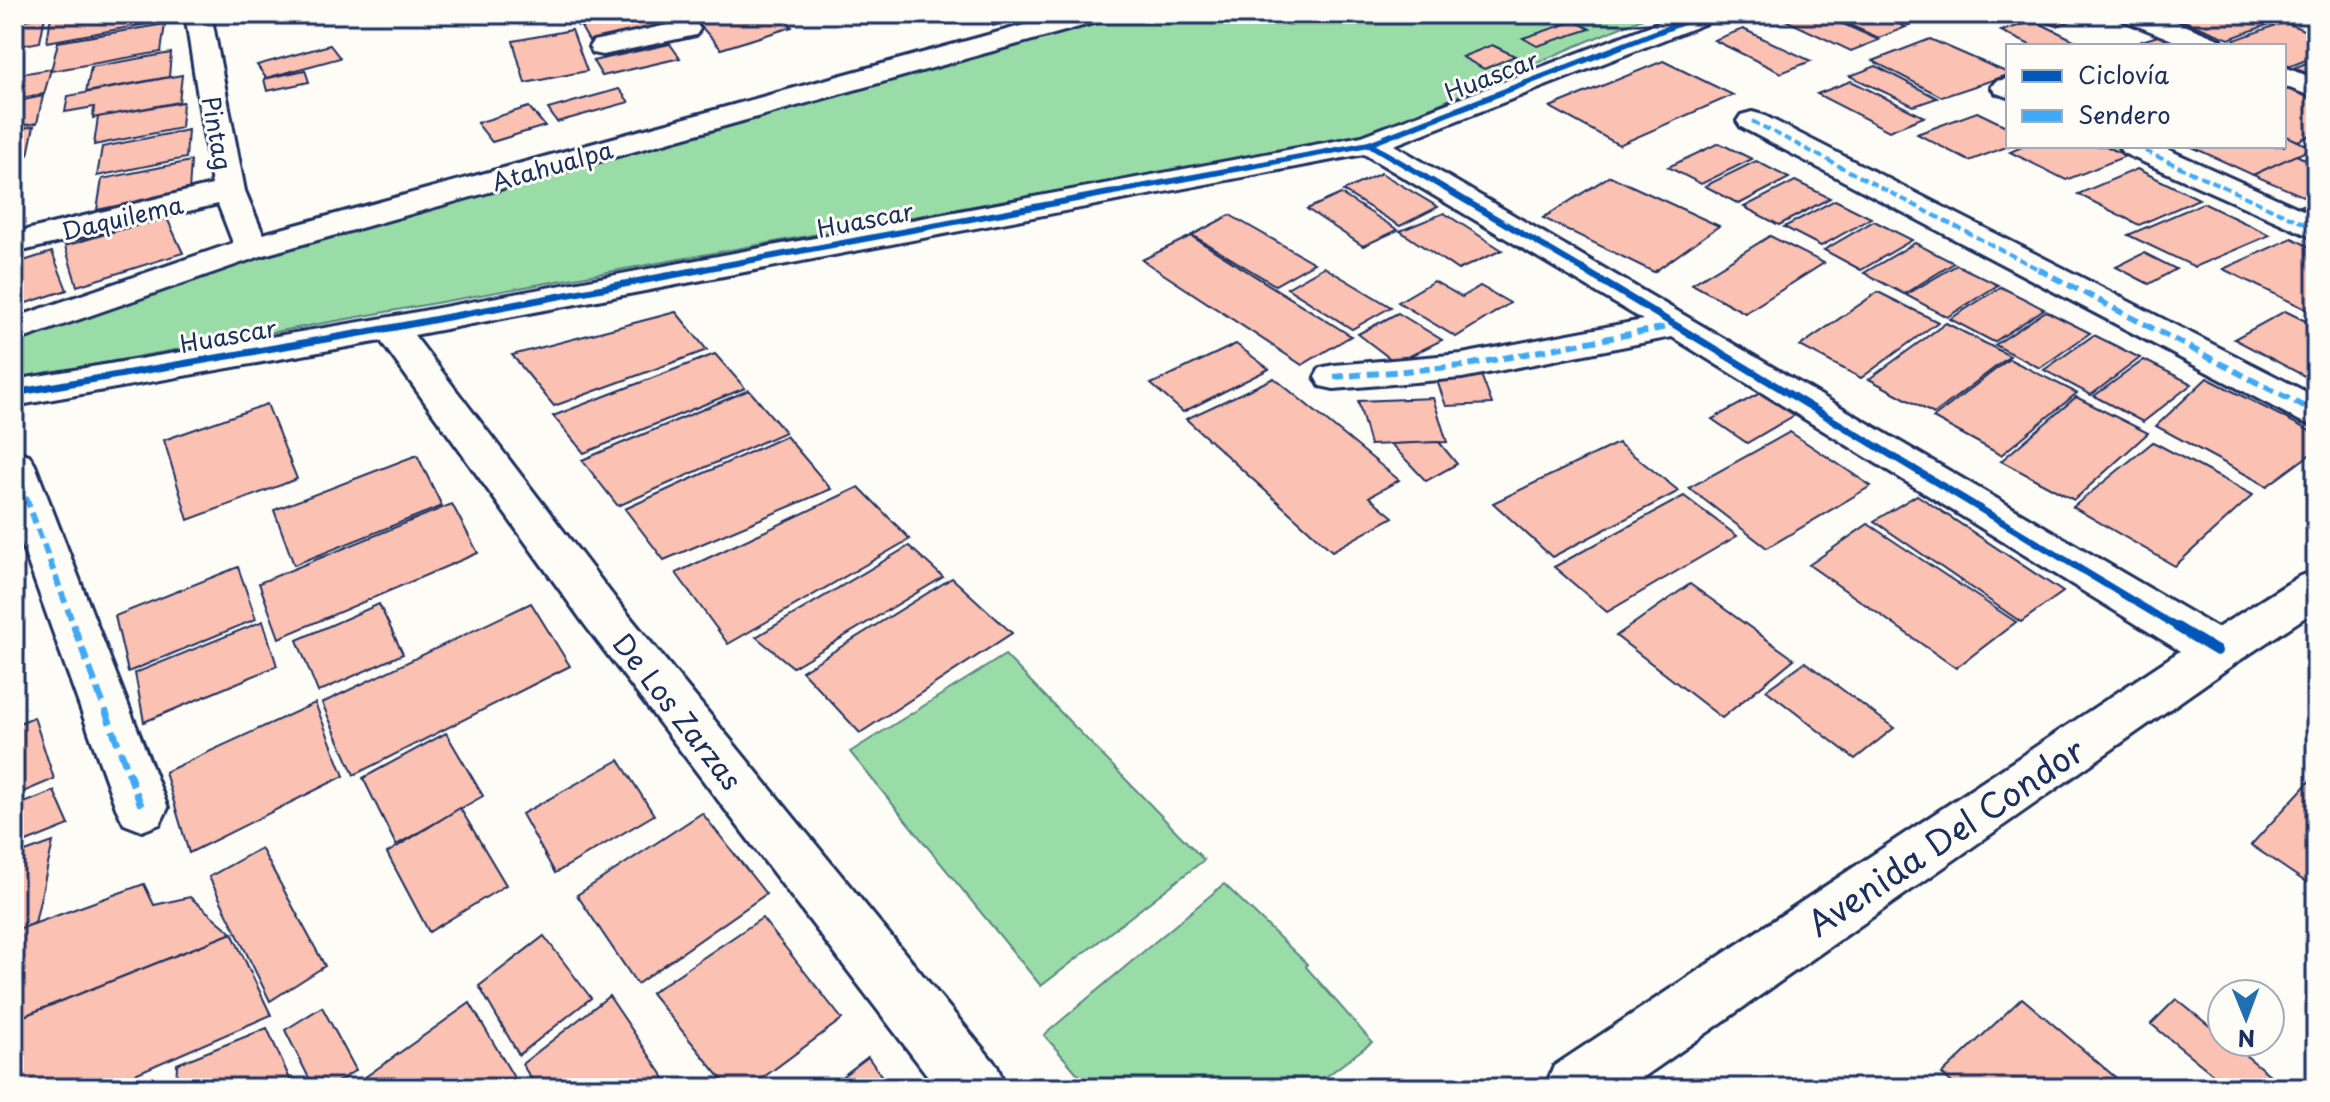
<svg xmlns="http://www.w3.org/2000/svg" width="2330" height="1102" viewBox="0 0 2330 1102" font-family="'Playpen Sans',sans-serif">
<rect width="100%" height="100%" fill="#fdfcf7"/>
<filter id="ink" filterUnits="userSpaceOnUse"><feTurbulence type="fractalNoise" baseFrequency=".0125" numOctaves="2"/><feDisplacementMap in="SourceGraphic" scale="16" xChannelSelector="R" yChannelSelector="G"/><feConvolveMatrix kernelMatrix="1 2 1 2 8 2 1 2 1" color-interpolation-filters="sRGB"/></filter>
<g filter="url(#ink)">
<g fill="#9adca8" stroke="#5a8683" stroke-width="2">
<polygon points="1121,14 1652,14 1363,136 14,379 14,340 257,256"/>
<polygon points="1005,655 1204,860 1041,986 850,752"/>
<polygon points="1224,884 1307,964 1306,967 1372,1042 1311,1088 1090,1088 1044,1035"/>
</g>
<g fill="#fbc1b3" stroke="#1b2f5e" stroke-width="2">
<polygon points="62,14 164,14 164,21 47,42 51,16"/>
<polygon points="236,14 291,14 235,23"/>
<polygon points="571,14 633,14 578,26"/>
<polygon points="642,14 656,14 663,25 589,41 581,27"/>
<polygon points="690,14 740,14 696,23"/>
<polygon points="745,14 781,14 792,27 721,49 698,23"/>
<polygon points="977,14 1031,14 993,26"/>
<polygon points="1798,14 1821,14 1879,40 1851,51 1783,19"/>
<polygon points="1825,14 1876,14 1906,27 1879,38"/>
<polygon points="1883,14 1950,14 1908,25"/>
<polygon points="2028,14 2093,14 2056,26"/>
<polygon points="2181,14 2248,14 2272,23 2229,39 2174,17"/>
<polygon points="45,16 40,42 14,47 14,22"/>
<polygon points="1575,21 1590,29 1537,46 1523,38"/>
<polygon points="2035,21 2086,46 2032,46 2001,31"/>
<polygon points="2284,22 2316,35 2316,56 2291,66 2284,63 2284,46 2243,46 2232,41"/>
<polygon points="165,24 161,52 51,71 58,42"/>
<polygon points="1743,29 1811,61 1781,73 1714,40"/>
<polygon points="572,30 587,71 525,83 513,41"/>
<polygon points="2164,34 2193,46 2153,46 2142,41"/>
<polygon points="1930,39 2008,73 2008,75 1942,97 1873,61"/>
<polygon points="670,44 680,58 602,76 593,61"/>
<polygon points="330,45 340,58 266,78 257,65"/>
<polygon points="1492,45 1515,56 1484,69 1462,57"/>
<polygon points="171,53 169,77 86,92 91,67"/>
<polygon points="2316,59 2316,77 2294,68"/>
<polygon points="1663,61 1733,95 1619,145 1550,107"/>
<polygon points="1876,66 1937,98 1914,106 1850,76"/>
<polygon points="51,69 44,94 14,99 14,75"/>
<polygon points="305,70 309,82 267,91 264,79"/>
<polygon points="182,75 179,102 93,118 94,107 65,112 68,96"/>
<polygon points="1851,81 1924,117 1889,131 1817,94"/>
<polygon points="2295,86 2316,95 2316,132 2298,141 2284,135 2284,91"/>
<polygon points="619,89 629,102 557,122 548,109"/>
<polygon points="43,96 37,123 14,127 14,102"/>
<polygon points="183,102 181,128 94,145 98,117"/>
<polygon points="529,107 545,126 492,142 477,123"/>
<polygon points="1977,112 2008,127 2009,146 1969,161 1917,134"/>
<polygon points="34,126 28,155 14,158 14,130"/>
<polygon points="188,130 186,158 97,176 102,147"/>
<polygon points="2284,135 2313,148 2253,175 2190,146 2284,146"/>
<polygon points="1719,143 1752,159 1701,184 1668,167"/>
<polygon points="2024,146 2106,146 2126,156 2066,180 2010,152"/>
<polygon points="2296,155 2316,164 2316,197 2310,199 2253,175"/>
<polygon points="191,161 189,191 97,210 102,179"/>
<polygon points="1756,161 1789,178 1739,204 1705,186"/>
<polygon points="2137,169 2199,199 2139,225 2078,194"/>
<polygon points="1381,173 1438,207 1400,226 1343,191"/>
<polygon points="1610,176 1719,226 1654,272 1543,218"/>
<polygon points="1795,181 1830,198 1779,225 1744,207"/>
<polygon points="1341,194 1398,230 1363,246 1307,209"/>
<polygon points="2316,198 2316,217 2297,208"/>
<polygon points="1835,200 1871,218 1821,246 1784,227"/>
<polygon points="2203,203 2270,235 2195,267 2128,235"/>
<polygon points="1444,213 1502,250 1458,270 1400,231"/>
<polygon points="1230,215 1314,263 1275,285 1192,235"/>
<polygon points="166,216 183,253 77,286 65,246"/>
<polygon points="1874,221 1912,240 1861,270 1824,250"/>
<polygon points="1191,236 1351,336 1302,365 1142,260"/>
<polygon points="1770,236 1824,263 1745,313 1692,284"/>
<polygon points="2292,238 2316,250 2316,314 2223,269"/>
<polygon points="1915,243 1954,263 1904,294 1864,273"/>
<polygon points="52,252 67,290 14,307 14,264"/>
<polygon points="2144,253 2176,269 2149,284 2116,267"/>
<polygon points="1957,265 1998,285 1947,317 1906,295"/>
<polygon points="1324,267 1391,307 1352,329 1287,288"/>
<polygon points="1434,281 1462,297 1480,286 1510,303 1456,337 1398,302"/>
<polygon points="2001,287 2044,309 1994,342 1950,319"/>
<polygon points="1878,292 1938,322 1861,378 1800,346"/>
<polygon points="2046,311 2090,333 2040,368 1995,345"/>
<polygon points="2285,311 2316,326 2316,382 2234,339"/>
<polygon points="676,312 707,350 554,406 512,355"/>
<polygon points="1398,313 1442,340 1396,363 1358,334"/>
<polygon points="1946,323 2010,356 1934,414 1869,379"/>
<polygon points="2094,335 2140,358 2091,395 2044,370"/>
<polygon points="1236,344 1269,369 1183,412 1151,384"/>
<polygon points="715,354 745,388 584,453 553,416"/>
<polygon points="2009,359 2077,393 2001,455 1933,418"/>
<polygon points="2144,360 2192,384 2143,422 2094,396"/>
<polygon points="1480,372 1492,404 1446,406 1435,375"/>
<polygon points="1274,378 1399,480 1369,497 1393,517 1332,551 1186,419"/>
<polygon points="2207,378 2316,434 2316,450 2267,486 2156,426"/>
<polygon points="749,390 785,432 618,506 582,460"/>
<polygon points="1760,393 1795,415 1747,443 1712,419"/>
<polygon points="2076,397 2148,433 2074,500 2001,461"/>
<polygon points="1433,398 1447,442 1370,445 1358,401"/>
<polygon points="267,404 297,479 188,520 164,440"/>
<polygon points="1790,432 1871,486 1767,548 1689,488"/>
<polygon points="786,436 831,489 664,560 625,509"/>
<polygon points="1439,442 1457,464 1426,481 1391,444"/>
<polygon points="2153,442 2253,495 2175,566 2073,507"/>
<polygon points="1618,443 1679,491 1552,557 1493,503"/>
<polygon points="417,455 442,506 294,565 274,510"/>
<polygon points="859,487 910,539 728,644 676,573"/>
<polygon points="1917,495 2063,592 2021,622 1874,521"/>
<polygon points="1684,496 1737,536 1607,612 1554,567"/>
<polygon points="452,504 478,553 279,638 259,583"/>
<polygon points="1868,524 2016,622 1956,668 1809,565"/>
<polygon points="909,546 943,577 793,667 756,637"/>
<polygon points="238,567 256,619 128,672 115,616"/>
<polygon points="952,578 1012,633 860,733 802,671"/>
<polygon points="1690,584 1794,659 1722,718 1616,636"/>
<polygon points="531,603 570,666 354,775 322,703"/>
<polygon points="379,604 403,654 318,692 297,640"/>
<polygon points="263,621 277,666 144,722 135,673"/>
<polygon points="1805,662 1894,728 1855,759 1766,690"/>
<polygon points="315,703 344,776 189,853 165,772"/>
<polygon points="34,717 54,779 14,796 14,725"/>
<polygon points="446,733 483,796 396,845 363,778"/>
<polygon points="619,760 654,815 555,873 522,814"/>
<polygon points="2316,774 2316,889 2251,845"/>
<polygon points="54,791 69,825 14,847 14,807"/>
<polygon points="460,808 506,885 429,932 387,853"/>
<polygon points="702,813 766,894 637,984 577,895"/>
<polygon points="53,842 35,923 14,931 14,856"/>
<polygon points="261,848 325,966 270,1001 209,877"/>
<polygon points="144,884 154,905 190,897 232,933 14,1020 14,931"/>
<polygon points="762,918 842,1019 749,1088 729,1088 651,993"/>
<polygon points="232,933 271,1015 103,1088 14,1088 14,1020"/>
<polygon points="544,936 591,998 519,1055 479,986"/>
<polygon points="609,996 666,1080 655,1088 537,1088 522,1064"/>
<polygon points="2022,998 2128,1088 1958,1088 1942,1074"/>
<polygon points="2176,999 2222,1036 2222,1042 2229,1042 2286,1088 2230,1088 2151,1024"/>
<polygon points="470,1003 520,1088 356,1088 354,1085"/>
<polygon points="322,1007 356,1070 328,1088 314,1088 285,1030"/>
<polygon points="267,1028 294,1088 176,1088 177,1064"/>
<polygon points="868,1057 890,1088 827,1088"/>
</g>
<g fill="none" stroke-linecap="round" stroke-linejoin="round">
<g stroke="#1b2f5e" stroke-width="6">
<g id="street">
<polygon points="185,14 211,14 245,191 263,234 1064,14 1107,14 1104,20 264,255 14,342 14,318 233,243 218,204 14,253 14,233 212,185"/>
<polygon points="1680,14 1717,14 1714,20 1394,145 2217,628 2300,576 2316,571 2316,610 2234,664 1628,1088 1545,1088 1554,1066 2180,651 1672,337 1462,378 1334,389 1320,386 1315,377 1320,368 1334,365 1462,354 1643,320 1364,154 414,335 617,601 997,1066 1006,1088 937,1088 585,625 381,341 14,406 14,380 390,317 1362,136"/>
<polygon points="2120,14 2157,14 2221,40 2225,46 2187,46 2123,20"/>
<polygon points="686,21 696,23 700,29 696,35 603,55 593,53 589,47 593,41"/>
<polygon points="2284,67 2316,79 2316,98 2284,86"/>
<polygon points="2008,79 2008,97 1996,93 1991,87 1996,81"/>
<polygon points="1752,112 1763,115 2316,397 2316,426 2302,422 1741,127 1737,121 1741,115"/>
<polygon points="2118,146 2160,146 2316,216 2316,239 2123,153"/>
<polygon points="14,451 29,455 35,465 168,808 160,824 142,831 124,824 116,808 14,523"/>
</g>
</g>
<use href="#street" fill="#fdfcf7" fill-rule="evenodd"/>
<g stroke="#3fa9f5" stroke-width="4" stroke-dasharray="8 4" stroke-linecap="butt">
<polyline points="1752,121 2042,271"/>
<polyline points="2134,146 2316,229"/>
</g>
<g stroke="#3fa9f5" stroke-width="6" stroke-dasharray="11 6" stroke-linecap="butt">
<polyline points="2038,269 2316,413"/>
<polyline points="1334,377 1462,366 1678,325"/>
<polyline points="14,465 75,629"/>
</g>
<polyline stroke="#3fa9f5" stroke-width="7" stroke-dasharray="15 7" stroke-linecap="butt" points="74,627 142,808"/>
<g stroke="#fdfcf7" stroke-width="9">
<g id="cycleway-far2">
<polyline points="1369,144 1586,271"/>
<polyline points="694,271 1369,144 1704,14"/>
</g>
</g>
<g stroke="#fdfcf7" stroke-width="12">
<g id="cycleway-far1">
<polyline points="1582,269 2180,629"/>
<polyline points="14,393 390,328 704,269"/>
</g>
</g>
<g stroke="#fdfcf7" stroke-width="15">
<polyline id="cycleway" points="2177,627 2217,651"/>
</g>
<use href="#cycleway-far2" stroke="#0057b8" stroke-width="6"/>
<use href="#cycleway-far1" stroke="#0057b8" stroke-width="7"/>
<use href="#cycleway" stroke="#0057b8" stroke-width="10"/>
</g>
</g>
<g text-anchor="middle" dominant-baseline="central" stroke-width="6" stroke-linejoin="round" paint-order="stroke">
<g font-size="24" fill="#1b2f5e" stroke="#fdfcf7">
<text transform="translate(1491 75) rotate(-21)">Huascar</text>
<text transform="translate(218 133) rotate(80)">Pintag</text>
<text transform="translate(552 165) rotate(-16)">Atahualpa</text>
<text transform="translate(122 217) rotate(-13)">Daquilema</text>
<text transform="translate(865 219) rotate(-11)">Huascar</text>
<text transform="translate(228 335) rotate(-10)">Huascar</text>
</g>
<g font-size="28" fill="#1b2f5e" stroke="#fdfcf7">
<text transform="translate(678 711) rotate(52)">De Los Zarzas</text>
</g>
<g font-size="34" fill="#1b2f5e" stroke="#fdfcf7">
<text transform="translate(1945 836) rotate(-34)">Avenida Del Condor</text>
</g>
</g>
<rect width="2330" height="1102" fill="none" stroke="#fdfcf7" stroke-width="48"/>
<rect x="24" y="24" width="2282" height="1054" fill="none" stroke="#1b2f5e" stroke-width="3" filter="url(#ink)"/>
<rect x="2006" y="44" width="280" height="104" fill="#fdfcf7" stroke="#a3aaba" stroke-width="2"/>
<rect x="2022" y="70" width="40" height="12" fill="#0057b8" stroke="#a3aaba" stroke-width="2"/>
<text x="2078" y="84" font-size="24" fill="#1b2f5e">Ciclovía</text>
<rect x="2022" y="110" width="40" height="12" fill="#3fa9f5" stroke="#a3aaba" stroke-width="2"/>
<text x="2078" y="124" font-size="24" fill="#1b2f5e">Sendero</text>
<g transform="translate(2246 1018) rotate(179)"><circle r="38" fill="#fdfcf7" stroke="#a3aaba" stroke-width="2"/>
<path d="M0-6L14 30L0 20L-14 30Z" fill="#1f6fb2"/>
<text y="-12" font-size="22" font-weight="bold" text-anchor="middle" fill="#1b2f5e">N</text>
</g>
</svg>
